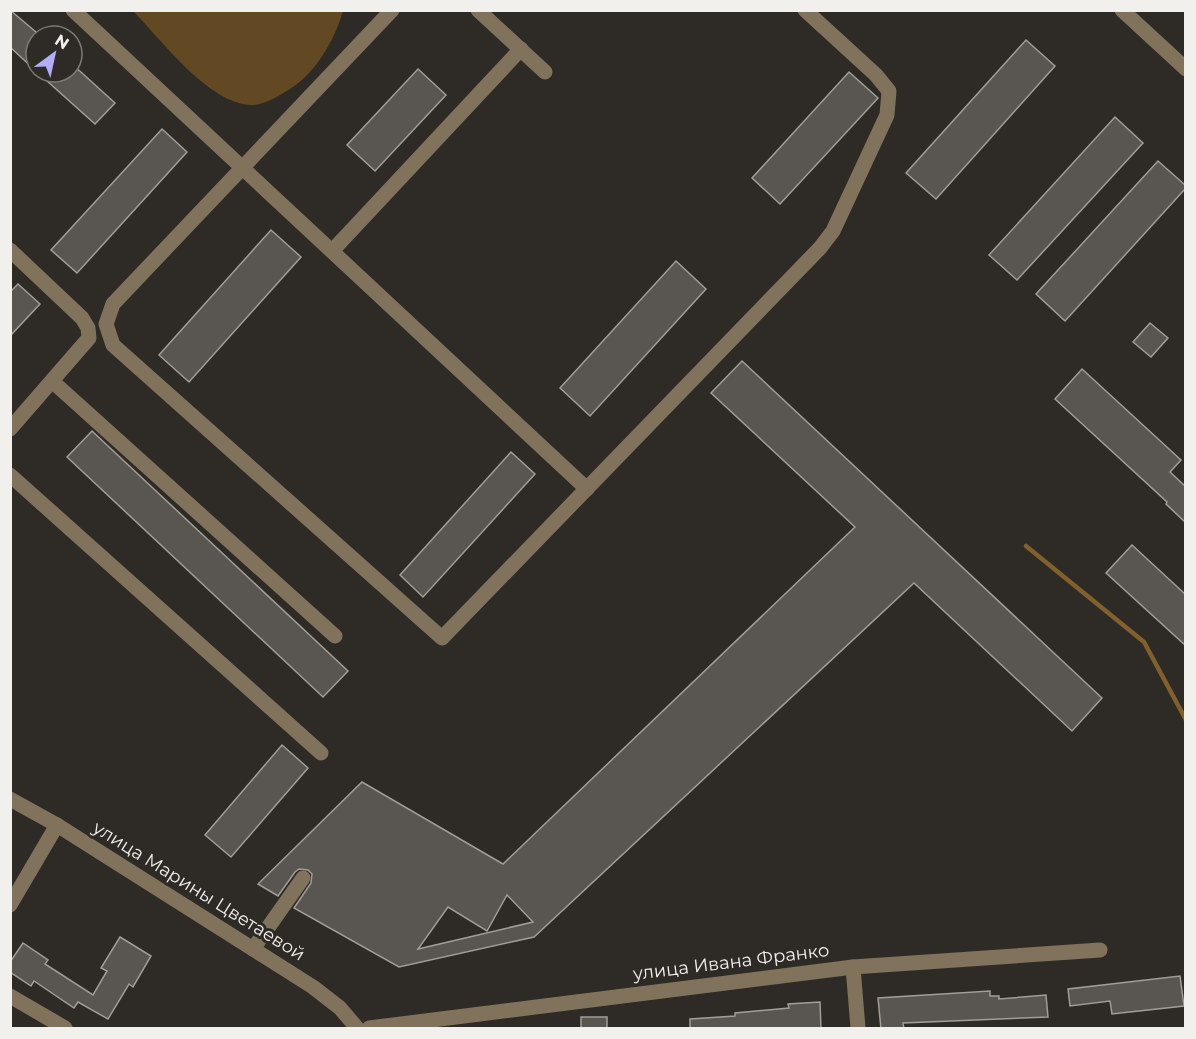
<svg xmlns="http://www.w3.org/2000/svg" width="1196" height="1039" viewBox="0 0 1196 1039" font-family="Montserrat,sans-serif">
<rect width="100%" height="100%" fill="#2e2b26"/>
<path fill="#624923" d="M133,11H343C335,39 316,73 290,89C278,96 267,104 253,105C210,106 161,39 133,11Z"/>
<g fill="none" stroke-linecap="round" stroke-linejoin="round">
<polyline stroke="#82602b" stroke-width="4.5" points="1026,546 1144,642 1186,720"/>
</g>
<g fill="#595651" stroke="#a19d97" stroke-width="1.5" fill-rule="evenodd">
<polygon points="10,10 36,32 36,71 10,47"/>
<polygon points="1026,40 1055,66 936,199 906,173"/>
<polygon points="72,64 115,103 95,124 37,72 72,72"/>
<polygon points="418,69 446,95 375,171 347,145"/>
<polygon points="849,72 878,98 780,204 752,178"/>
<polygon points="1115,117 1143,143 1017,280 989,255"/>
<polygon points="162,129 187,152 77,273 51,250"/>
<polygon points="1158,161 1185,185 1185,189 1065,321 1036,294"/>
<polygon points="271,230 301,257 189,382 159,355"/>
<polygon points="676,261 706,289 590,416 560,388"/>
<polygon points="18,284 40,304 10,336 10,292"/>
<polygon points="1150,323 1168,338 1151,357 1133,342"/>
<path d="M742,361L1102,698L1072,731L914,583L534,937L399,967L294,908L311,883L312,874L308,870L299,869L295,872L278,896L258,884L362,782L503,864L855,527L711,393ZM507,895L533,922L418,949L448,907L487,931Z"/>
<polygon points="1082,369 1181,460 1170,472 1185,486 1185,522 1166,504 1167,502 1055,399"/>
<polygon points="92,431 348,671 323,697 67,457"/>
<polygon points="511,452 535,474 423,597 400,575"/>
<polygon points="1132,545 1185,594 1185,645 1106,573"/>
<polygon points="282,745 308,768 231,857 205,835"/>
<polygon points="120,937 151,956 133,987 129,984 108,1019 78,1002 74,1008 34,981 31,986 10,972 10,962 23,943 48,960 45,964 93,995 107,971 101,968"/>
<polygon points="1180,976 1184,1006 1112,1014 1110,1001 1070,1006 1068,989"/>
<polygon points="990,991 990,996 999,996 999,999 1046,995 1048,1017 903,1023 904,1029 881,1029 878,998"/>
<polygon points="820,1002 821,1029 690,1029 690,1019 735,1016 735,1013 789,1008 788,1004"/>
<rect x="581" y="1017" width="26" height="12"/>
</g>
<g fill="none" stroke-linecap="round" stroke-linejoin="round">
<g stroke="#81725c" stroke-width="15">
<polyline points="73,10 587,489"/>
<polyline points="392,10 113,304 106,324 113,345 442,638 820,248 833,231 887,115 889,91 876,75 805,10"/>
<polyline points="478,10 545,72"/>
<polyline points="1122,10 1186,69"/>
<polyline points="10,250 82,318 88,328 89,338 10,429"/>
<polyline points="332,251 521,49"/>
<polyline points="52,381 335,636"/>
<polyline points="10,475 321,753"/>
<polyline points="10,799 57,825 313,987 340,1008 357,1028"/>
<polyline points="10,905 57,825"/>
<polyline points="253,949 303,878"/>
<polyline points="853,967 858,1028"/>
<polyline points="10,996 65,1028"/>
<polyline points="369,1028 853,967 1100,950"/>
</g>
</g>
<g text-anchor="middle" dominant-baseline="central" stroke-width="6" stroke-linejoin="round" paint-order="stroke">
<g font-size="18" fill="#f2f0ed" stroke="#2e2b26">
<text transform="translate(199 891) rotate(32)">улица Марины Цветаевой</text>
<text transform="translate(731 962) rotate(-7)">улица Ивана Франко</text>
</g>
</g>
<rect width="1196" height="1039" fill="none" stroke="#f2f0ed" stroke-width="24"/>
<g transform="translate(54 54) rotate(33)"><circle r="28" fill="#2e2b26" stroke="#7c7a76" stroke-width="1.5"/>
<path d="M0-4.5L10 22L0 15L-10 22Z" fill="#b1adfa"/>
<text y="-9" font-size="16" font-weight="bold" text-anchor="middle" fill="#f2f0ed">N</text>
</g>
</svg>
